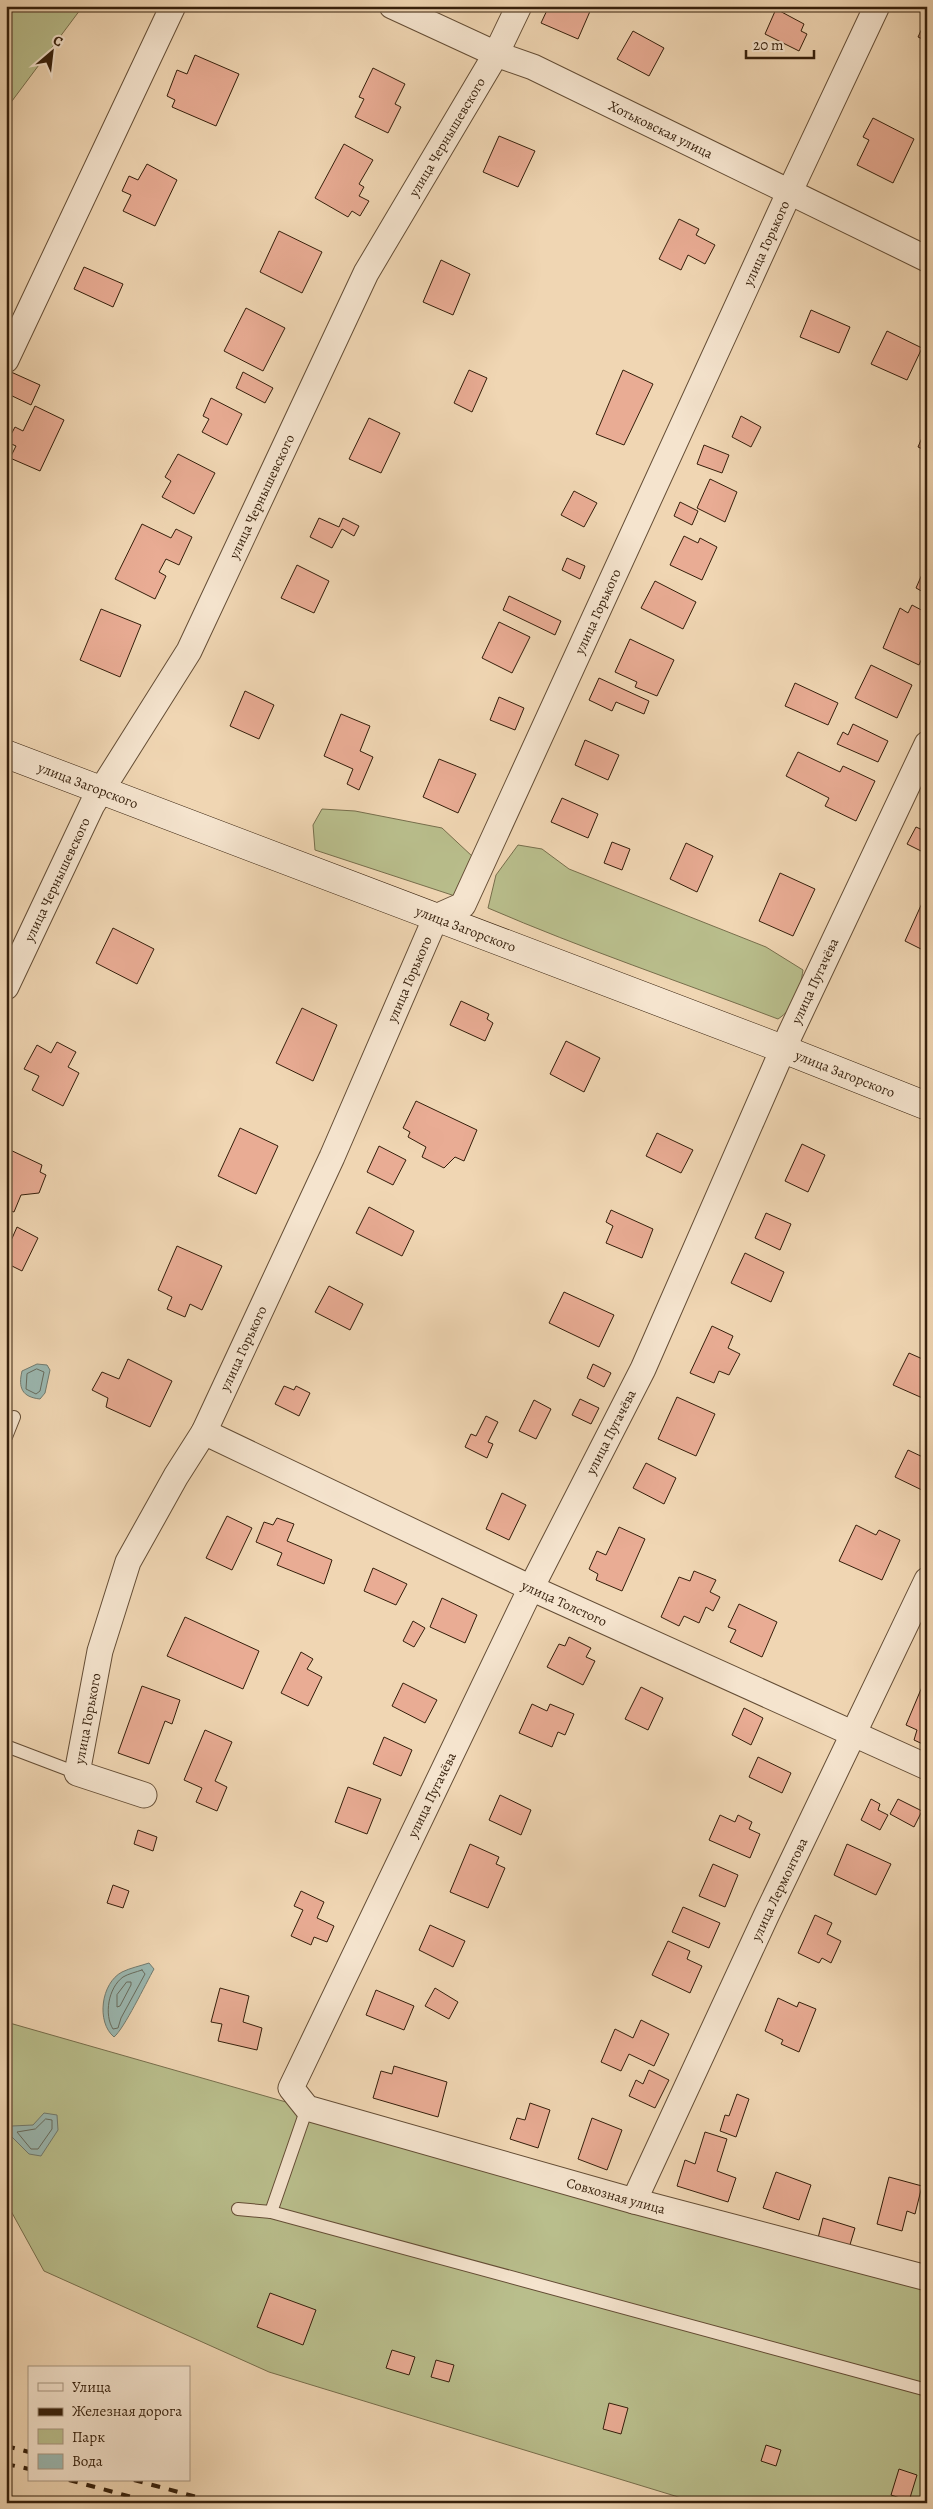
<svg xmlns="http://www.w3.org/2000/svg" width="933" height="2509" viewBox="0 0 933 2509" font-family="Alegreya,serif">
<rect width="100%" height="100%" fill="#f0d6b3"/>
<filter id="stains"><feTurbulence type="fractalNoise" baseFrequency=".004" numOctaves="4"/><feColorMatrix values="0 0 0 0 .2 0 0 0 0 .09 0 0 0 0 .02 0 0 0 .5 -.17"/></filter>
<radialGradient id="worn" r=".72"><stop offset=".6" stop-color="#630" stop-opacity="0"/><stop offset="1" stop-color="#630" stop-opacity=".3"/></radialGradient>
<g fill="#b9be8c" stroke="#776e4c">
<polygon points="6,6 83,6 6,109"/>
<polygon points="322,809 355,811 442,828 473,857 455,896 315,850 313,825"/>
<path d="M518,845L542,849L569,869L766,947L803,970C800,990 795,1008 778,1019C681,982 583,949 488,908L496,875Z"/>
<polygon points="6,2022 307,2108 927,2276 927,2503 698,2503 269,2372 44,2271 6,2202"/>
</g>
<g fill="#9bb8b1" stroke="#727b6f">
<path d="M37,1364L47,1365L50,1370L45,1393L40,1399C22,1397 18,1388 22,1371Z"/>
<path d="M149,1963L154,1969C146,1983 124,2029 114,2037C96,2022 101,1983 122,1972C130,1968 140,1966 149,1963Z"/>
<polygon points="44,2113 57,2115 58,2130 41,2156 29,2154 9,2134 12,2126 33,2125"/>
</g>
<g fill="none" stroke-linecap="round" stroke-linejoin="round">
<g stroke="#686c5e" stroke-width="1">
<polygon points="37,1369 44,1372 40,1391 36,1394 26,1389 27,1374"/>
<path d="M142,1970L145,1974L121,2018L118,2028L113,2029C104,2015 108,1988 123,1977C128,1974 136,1972 142,1970Z"/>
<polygon points="127,1982 131,1982 131,1985 120,2006 117,2007 117,1995"/>
<polygon points="46,2119 52,2120 52,2129 38,2149 31,2149 17,2132 35,2129"/>
</g>
</g>
<g fill="#e9ac94" stroke="#351f0b">
<polygon points="549,6 585,6 591,9 578,39 541,23"/>
<polygon points="776,9 804,24 801,31 807,34 799,51 765,34"/>
<polygon points="927,18 927,41 918,37"/>
<polygon points="633,31 664,48 649,76 617,59"/>
<polygon points="195,55 239,74 216,126 172,107 175,100 167,96 177,70 187,74"/>
<polygon points="373,68 405,84 395,104 401,107 388,133 355,117 364,99 359,97"/>
<polygon points="873,118 914,139 893,183 857,165 869,140 863,137"/>
<polygon points="499,136 535,151 518,187 483,172"/>
<polygon points="344,144 373,160 359,184 364,187 359,196 369,201 360,216 352,211 348,217 315,198"/>
<polygon points="147,164 177,180 155,226 123,211 131,195 122,191 129,176 138,180"/>
<polygon points="679,219 699,229 696,235 715,245 705,264 688,255 681,270 659,259"/>
<polygon points="279,231 322,252 302,293 260,272"/>
<polygon points="441,260 470,274 453,315 423,302"/>
<polygon points="84,267 123,284 113,307 74,289"/>
<polygon points="246,308 285,328 263,371 224,351"/>
<polygon points="811,310 850,327 839,353 800,337"/>
<polygon points="887,331 922,348 907,380 871,364"/>
<polygon points="469,370 487,378 472,412 454,403"/>
<polygon points="623,370 653,384 624,445 596,434"/>
<polygon points="11,372 40,385 31,405 6,393 6,382"/>
<polygon points="243,372 273,388 265,403 236,388"/>
<polygon points="211,398 242,414 227,445 202,432 209,419 203,416"/>
<polygon points="35,406 64,420 40,471 10,458 16,446 7,442 15,427 23,431"/>
<polygon points="741,416 761,427 751,447 732,437"/>
<polygon points="369,418 400,433 381,473 349,459"/>
<polygon points="927,426 927,451 918,447"/>
<polygon points="704,445 729,455 722,473 697,464"/>
<polygon points="178,454 215,473 194,514 162,497 171,481 165,477"/>
<polygon points="710,479 737,492 725,522 697,508"/>
<polygon points="574,491 597,503 584,527 561,515"/>
<polygon points="680,502 698,511 692,525 674,516"/>
<polygon points="319,518 339,527 343,518 359,526 354,536 342,529 332,548 310,537"/>
<polygon points="142,524 171,538 176,529 192,537 179,565 166,559 159,572 166,576 155,599 115,579"/>
<polygon points="684,536 698,543 700,538 717,547 702,580 670,565"/>
<polygon points="567,558 585,566 580,579 562,570"/>
<polygon points="927,563 927,594 916,588"/>
<polygon points="297,565 329,581 314,613 281,598"/>
<polygon points="655,581 696,602 683,629 641,608"/>
<polygon points="509,596 561,621 555,635 503,610"/>
<polygon points="912,605 927,613 927,647 919,665 883,648 900,608 908,613"/>
<polygon points="101,609 141,625 120,677 80,660"/>
<polygon points="499,622 530,637 512,673 482,658"/>
<polygon points="630,639 674,660 657,696 635,687 637,682 615,672"/>
<polygon points="871,665 912,685 897,718 855,698"/>
<polygon points="599,678 649,701 644,714 616,702 612,711 589,700"/>
<polygon points="795,683 838,703 828,725 785,706"/>
<polygon points="245,691 274,705 259,739 230,726"/>
<polygon points="499,697 524,708 515,730 490,720"/>
<polygon points="341,714 370,726 360,751 373,757 359,790 347,784 353,769 324,756"/>
<polygon points="853,724 888,741 878,762 837,744 843,732 848,735"/>
<polygon points="585,740 619,755 608,780 575,765"/>
<polygon points="798,752 840,772 843,766 875,781 856,821 825,806 829,798 786,776"/>
<polygon points="439,759 476,774 458,813 423,797"/>
<polygon points="562,798 598,814 588,838 551,822"/>
<polygon points="916,827 927,832 927,854 907,844"/>
<polygon points="612,842 630,849 622,870 604,863"/>
<polygon points="686,843 713,856 697,892 670,879"/>
<polygon points="780,873 815,889 793,936 759,921"/>
<polygon points="927,892 927,952 905,941"/>
<polygon points="113,928 154,949 137,984 96,963"/>
<polygon points="461,1001 489,1014 487,1019 493,1023 485,1041 450,1025"/>
<polygon points="302,1008 337,1025 313,1081 276,1063"/>
<polygon points="566,1041 600,1058 584,1092 550,1074"/>
<polygon points="57,1042 76,1052 68,1067 79,1073 63,1106 32,1090 39,1076 24,1069 37,1045 51,1053"/>
<polygon points="416,1101 477,1130 464,1161 455,1157 444,1168 422,1157 426,1147 408,1137 410,1132 403,1128"/>
<polygon points="240,1128 278,1146 256,1194 218,1176"/>
<polygon points="657,1133 693,1150 681,1173 646,1156"/>
<polygon points="802,1144 825,1155 808,1192 785,1181"/>
<polygon points="379,1146 406,1160 393,1185 367,1172"/>
<polygon points="6,1148 42,1165 40,1172 46,1175 39,1193 21,1195 14,1212 6,1209"/>
<polygon points="369,1207 414,1231 402,1256 356,1233"/>
<polygon points="611,1210 653,1229 642,1258 606,1243 613,1226 606,1222"/>
<polygon points="766,1213 791,1224 780,1250 755,1238"/>
<polygon points="17,1227 38,1238 22,1271 6,1263 6,1252"/>
<polygon points="177,1246 222,1266 202,1310 190,1304 185,1317 167,1309 172,1297 158,1290"/>
<polygon points="745,1253 784,1272 771,1302 731,1283"/>
<polygon points="329,1286 363,1304 350,1330 315,1312"/>
<polygon points="564,1292 614,1315 599,1347 549,1323"/>
<polygon points="712,1326 733,1336 728,1348 740,1354 729,1375 719,1371 714,1383 690,1373"/>
<polygon points="909,1353 927,1361 927,1400 893,1385"/>
<polygon points="128,1359 172,1381 150,1427 106,1407 108,1398 92,1390 102,1372 119,1379"/>
<polygon points="593,1364 611,1373 604,1387 587,1378"/>
<polygon points="284,1386 294,1390 296,1386 310,1393 299,1416 275,1404"/>
<polygon points="677,1397 715,1414 696,1456 658,1439"/>
<polygon points="580,1399 599,1408 591,1424 572,1415"/>
<polygon points="534,1400 551,1409 536,1439 519,1431"/>
<polygon points="486,1416 498,1422 488,1442 493,1444 487,1458 465,1447 471,1434 476,1436"/>
<polygon points="908,1450 927,1459 927,1486 924,1491 895,1477"/>
<polygon points="646,1463 676,1478 664,1504 633,1488"/>
<polygon points="502,1493 526,1505 509,1540 486,1529"/>
<polygon points="227,1516 252,1528 232,1570 206,1558"/>
<polygon points="277,1518 294,1524 287,1541 332,1560 324,1584 277,1565 282,1553 256,1542 264,1522 273,1525"/>
<polygon points="856,1525 876,1535 879,1530 900,1540 882,1580 839,1561"/>
<polygon points="619,1527 645,1539 622,1591 596,1580 598,1574 589,1569 597,1551 606,1555"/>
<polygon points="373,1568 407,1584 396,1605 364,1591"/>
<polygon points="694,1571 716,1580 710,1592 720,1597 713,1611 706,1607 699,1623 684,1616 679,1626 661,1617 679,1577 690,1581"/>
<polygon points="442,1598 477,1615 465,1643 430,1627"/>
<polygon points="739,1604 777,1622 762,1657 730,1642 736,1630 728,1627"/>
<polygon points="185,1617 259,1651 243,1689 167,1656"/>
<polygon points="413,1621 425,1628 414,1647 403,1641"/>
<polygon points="569,1637 591,1648 586,1657 595,1661 583,1685 547,1667 559,1644 565,1646"/>
<polygon points="301,1652 313,1659 307,1669 322,1677 308,1706 281,1693"/>
<polygon points="927,1675 927,1746 914,1740 917,1730 906,1725"/>
<polygon points="403,1683 437,1700 425,1723 392,1706"/>
<polygon points="142,1686 180,1700 172,1724 165,1721 149,1764 118,1753"/>
<polygon points="641,1687 663,1698 648,1730 625,1719"/>
<polygon points="532,1704 547,1711 550,1704 574,1714 565,1735 558,1732 552,1747 519,1733"/>
<polygon points="744,1708 763,1718 751,1745 732,1735"/>
<polygon points="205,1730 232,1742 215,1781 227,1787 217,1811 196,1802 202,1788 184,1780"/>
<polygon points="384,1737 412,1750 401,1776 373,1764"/>
<polygon points="758,1757 791,1773 782,1793 749,1777"/>
<polygon points="348,1787 381,1799 367,1834 335,1822"/>
<polygon points="500,1795 531,1810 521,1835 489,1820"/>
<polygon points="871,1799 880,1804 878,1810 888,1815 880,1830 861,1820"/>
<polygon points="898,1799 922,1811 914,1827 890,1814"/>
<polygon points="720,1815 735,1822 738,1815 752,1822 749,1829 760,1834 750,1858 709,1840"/>
<polygon points="138,1830 157,1837 153,1851 134,1844"/>
<polygon points="470,1844 499,1857 496,1864 505,1868 488,1908 450,1892"/>
<polygon points="847,1844 891,1864 876,1895 834,1875"/>
<polygon points="713,1864 738,1875 725,1907 699,1896"/>
<polygon points="113,1885 129,1891 123,1908 107,1903"/>
<polygon points="301,1891 324,1902 317,1918 334,1926 327,1942 314,1937 311,1945 291,1936 303,1910 294,1906"/>
<polygon points="683,1907 720,1923 709,1948 672,1932"/>
<polygon points="815,1915 832,1923 827,1934 841,1941 831,1963 822,1958 819,1963 798,1953"/>
<polygon points="430,1925 465,1941 453,1967 419,1950"/>
<polygon points="668,1941 690,1951 687,1959 702,1966 690,1993 652,1975"/>
<polygon points="220,1988 249,1996 243,2022 262,2028 257,2050 218,2041 222,2024 211,2022"/>
<polygon points="435,1988 458,2002 449,2019 425,2006"/>
<polygon points="376,1990 414,2006 404,2030 366,2015"/>
<polygon points="778,1998 797,2007 799,2002 816,2009 799,2052 781,2044 783,2040 765,2031"/>
<polygon points="641,2020 669,2034 654,2066 629,2054 621,2071 601,2062 615,2029 633,2038"/>
<polygon points="394,2066 447,2082 438,2117 373,2098 381,2071 392,2074"/>
<polygon points="649,2070 669,2080 655,2108 629,2096 636,2080 643,2084"/>
<polygon points="737,2094 749,2099 736,2137 720,2131 725,2115 729,2116"/>
<polygon points="530,2103 550,2110 538,2148 510,2139 517,2118 525,2120"/>
<polygon points="592,2118 622,2130 607,2170 578,2159"/>
<polygon points="705,2132 727,2139 717,2171 736,2178 728,2202 677,2186 685,2160 695,2164"/>
<polygon points="776,2172 811,2185 799,2220 763,2208"/>
<polygon points="889,2177 922,2186 915,2214 907,2211 902,2231 877,2224"/>
<polygon points="823,2218 855,2228 849,2248 818,2238"/>
<polygon points="270,2293 316,2310 303,2345 257,2327"/>
<polygon points="392,2350 415,2357 409,2375 386,2368"/>
<polygon points="436,2360 454,2365 449,2382 431,2377"/>
<polygon points="609,2403 628,2408 621,2434 603,2429"/>
<polygon points="766,2445 781,2450 776,2466 761,2461"/>
<polygon points="899,2469 917,2475 909,2501 891,2495"/>
</g>
<g fill="none" stroke-linecap="round" stroke-linejoin="round">
<g stroke="#644d35" stroke-width="14">
<g id="service">
<polyline points="6,1437 14,1417"/>
<polyline points="6,1746 77,1773"/>
<polyline points="238,2209 271,2212 927,2390"/>
<polyline points="271,2212 307,2108"/>
</g>
</g>
<g stroke="#644d35" stroke-width="27">
<g id="minor">
<path id="s1" d="M392,6L496,54L533,67L927,259"/>
<polyline points="6,360 173,6"/>
<path id="s2" d="M927,744L783,1049L643,1369L531,1588L291,2088L307,2108L634,2201L927,2278"/>
<path id="s3" d="M6,987L92,805L189,651L366,273L496,54L519,6"/>
<path id="s4" d="M204,1432L531,1588L927,1767"/>
<path id="s5" d="M144,1795L77,1773L100,1651L128,1562L176,1476L204,1432L332,1157L436,917L463,905L789,193L877,6"/>
<path id="s6" d="M634,2201L766,1916L927,1580"/>
</g>
</g>
<g stroke="#351f0b" stroke-width="29">
<g id="secondary">
<path id="s7" d="M6,754L783,1049L927,1106"/>
</g>
</g>
<use href="#service" stroke="#f5e4ce" stroke-width="12"/>
<use href="#minor" stroke="#f5e4ce" stroke-width="25"/>
<use href="#secondary" stroke="#f5e4ce" stroke-width="28"/>
<g stroke="#351f0b" stroke-width="4" stroke-dasharray="9 9" stroke-linecap="butt">
<polyline points="6,2446 29,2452"/>
<polyline points="6,2464 29,2469"/>
<polyline points="69,2480 154,2503"/>
<polyline points="134,2480 219,2503"/>
</g>
</g>
<g text-anchor="middle" dominant-baseline="central" stroke-width="5" stroke-linejoin="round" paint-order="stroke">
<g font-size="14" fill="#351f0b" stroke="#f5e4ce">
<text stroke="none"><textPath href="#s1" startOffset="296">Хотьковская улица</textPath></text>
<text stroke="none"><textPath href="#s3" startOffset="959">улица Чернышевского</textPath></text>
<text stroke="none"><textPath href="#s5" startOffset="1761">улица Горького</textPath></text>
<text stroke="none"><textPath href="#s3" startOffset="554">улица Чернышевского</textPath></text>
<text stroke="none"><textPath href="#s5" startOffset="1356">улица Горького</textPath></text>
<text stroke="none"><textPath href="#s7" startOffset="88">улица Загорского</textPath></text>
<text stroke="none"><textPath href="#s3" startOffset="119">улица Чернышевского</textPath></text>
<text stroke="none"><textPath href="#s7" startOffset="492">улица Загорского</textPath></text>
<text stroke="none"><textPath href="#s5" startOffset="936">улица Горького</textPath></text>
<text transform="translate(815 981) rotate(-65)">улица Пугачёва</text>
<text stroke="none"><textPath href="#s7" startOffset="898">улица Загорского</textPath></text>
<text stroke="none"><textPath href="#s5" startOffset="531">улица Горького</textPath></text>
<text transform="translate(611 1432) rotate(-63)">улица Пугачёва</text>
<text stroke="none"><textPath href="#s4" startOffset="399">улица Толстого</textPath></text>
<text stroke="none"><textPath href="#s5" startOffset="126">улица Горького</textPath></text>
<text transform="translate(432 1795) rotate(-64)">улица Пугачёва</text>
<text stroke="none"><textPath href="#s6" startOffset="344">улица Лермонтова</textPath></text>
<text stroke="none"><textPath href="#s2" startOffset="1834">Совхозная улица</textPath></text>
</g>
</g>
<rect width="933" height="2509" fill="none" stroke="#f0d6b3" stroke-width="25"/>
<rect x="8" y="8" width="918" height="2494" fill="none" stroke="#351f0b" stroke-width="2.5"/>
<rect x="12" y="12" width="908" height="2484" fill="none" stroke="#351f0b"/>
<rect x="28" y="2366" width="162" height="115" fill="#f5e4ce" stroke="#a89580"/>
<rect x="38" y="2383" width="25" height="8" fill="#f5e4ce" stroke="#a89580"/>
<text x="72" y="2392" font-size="15" fill="#351f0b">Улица</text>
<rect x="38" y="2408" width="25" height="8" fill="#351f0b" stroke="#a89580"/>
<text x="72" y="2416" font-size="15" fill="#351f0b">Железная дорога</text>
<rect x="38" y="2429" width="25" height="15" fill="#b9be8c" stroke="#a89580"/>
<text x="72" y="2442" font-size="15" fill="#351f0b">Парк</text>
<rect x="38" y="2454" width="25" height="15" fill="#9bb8b1" stroke="#a89580"/>
<text x="72" y="2466" font-size="15" fill="#351f0b">Вода</text>
<g transform="translate(52 52) rotate(28)" stroke="#f5e4ce" stroke-width="4" paint-order="stroke">
<path d="M0-4L9 19L0 12L-9 19Z" fill="#351f0b"/>
<text y="-8" font-size="14" font-weight="bold" text-anchor="middle" fill="#351f0b">С</text>
</g>
<path d="M746 50v8h68v-8" fill="none" stroke="#351f0b" stroke-width="2.5"/>
<text x="753" y="50" font-size="15" fill="#351f0b" stroke="#f5e4ce" stroke-width="4" paint-order="stroke">20 m</text>
<rect width="100%" height="100%" filter="url(#stains)"/>
<rect width="100%" height="100%" fill="url(#worn)"/>
</svg>
